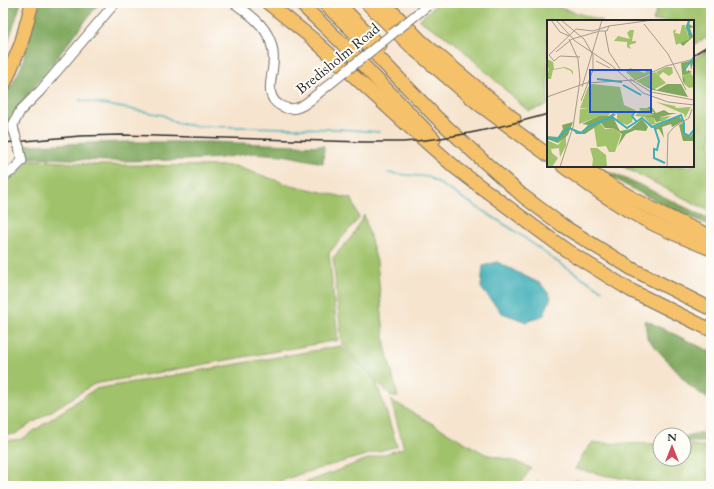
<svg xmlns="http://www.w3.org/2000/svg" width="714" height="489" viewBox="0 0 714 489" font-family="Cardo,serif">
<rect width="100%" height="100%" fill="#fdfcf7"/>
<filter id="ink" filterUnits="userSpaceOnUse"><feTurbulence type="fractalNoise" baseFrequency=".025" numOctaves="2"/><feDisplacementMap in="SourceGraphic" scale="8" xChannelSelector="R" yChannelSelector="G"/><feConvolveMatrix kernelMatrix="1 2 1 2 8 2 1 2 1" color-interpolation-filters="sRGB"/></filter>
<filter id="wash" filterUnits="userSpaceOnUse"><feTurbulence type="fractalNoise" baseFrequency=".012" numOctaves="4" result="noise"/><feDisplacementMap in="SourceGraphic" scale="16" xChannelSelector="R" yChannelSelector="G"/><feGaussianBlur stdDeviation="0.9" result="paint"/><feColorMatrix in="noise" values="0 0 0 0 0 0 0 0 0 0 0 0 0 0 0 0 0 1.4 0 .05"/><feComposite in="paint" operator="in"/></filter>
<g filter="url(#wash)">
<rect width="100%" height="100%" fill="#f6e4ce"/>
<g fill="#a0c26b" stroke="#66764b">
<polygon points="438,3 544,3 603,21 548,21 548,105 528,111 454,42 419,20"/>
<polygon points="659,3 682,3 711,6 711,35 693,45 693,21 653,21"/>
<polygon points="711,49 711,212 622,166 693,166 693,59"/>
<polygon points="30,159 96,165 235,166 287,184 352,199 359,218 329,253 338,340 94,384 15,434 3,435 3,184 22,170"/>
<polygon points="364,215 377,262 385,346 398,397 392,397 342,344 333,258 352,236"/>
<polygon points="341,346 376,380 397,446 300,474 268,486 3,486 3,441 22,439 95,389"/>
<polygon points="391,400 485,454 514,461 531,468 519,486 297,486 365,460 404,448"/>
<polygon points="592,443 660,444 660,459 684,459 684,444 711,447 711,486 670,486 609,476 575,469 584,453"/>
<polygon points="576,480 609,486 569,486"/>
</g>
<g fill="#80a85f" stroke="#566a45">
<polygon points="3,3 21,3 3,57"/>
<polygon points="40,3 99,3 16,111 8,128 3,129 3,101 21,67"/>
<polygon points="125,142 209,142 324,146 323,163 283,155 252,153 221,158 184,160 109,161 28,157 23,153 24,145"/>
<path d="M594,166L638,184L711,220V226C671,209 631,190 594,166Z"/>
<polygon points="645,320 711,352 711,401 690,386 647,338"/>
<polygon points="711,426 711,442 684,442 684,437 703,433 704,427"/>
</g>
<polygon fill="#3fafb8" stroke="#356d72" points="497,262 541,284 551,297 544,315 527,322 502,313 481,288 483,266"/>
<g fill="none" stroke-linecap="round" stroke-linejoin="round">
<g stroke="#3fafb8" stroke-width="1.5">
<polyline points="79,100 163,115 176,123 194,126 338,129 379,132"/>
<polyline points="388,173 429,177 515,231 553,259 602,290"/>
<polyline points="535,486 538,481"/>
</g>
</g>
</g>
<g filter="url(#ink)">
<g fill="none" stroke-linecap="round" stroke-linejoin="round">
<g stroke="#726c64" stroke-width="11">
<g id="minor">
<path d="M234,3C249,14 263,23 270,40C273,48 274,57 273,65C272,80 264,97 281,106C297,115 310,100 321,91"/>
<polyline points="14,131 13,125 20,111 40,91 115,3"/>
<polyline points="3,176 12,171 22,161 19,147"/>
</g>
</g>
<g stroke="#726c64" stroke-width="15">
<g id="highway">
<polyline points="268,3 313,39 415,132 457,169 540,231 566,250 630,290 711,330"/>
<polyline points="300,3 341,42 434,139"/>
<polyline points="324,3 352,30 436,117 480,158 523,196 563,226 634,270 711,309"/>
<polyline points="338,3 380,46"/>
<polyline points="367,3 414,49 480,105 548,155"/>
<polyline points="384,3 421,41 514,119"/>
<polyline points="3,87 21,44 32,3"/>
<path d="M563,166C587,184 611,201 638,216C661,229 686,239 711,249"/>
<path d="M580,166C622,194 664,217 711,236"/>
</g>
</g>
<use href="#minor" stroke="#fff" stroke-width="9"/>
<use href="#highway" stroke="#f5c16b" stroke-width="13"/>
<g stroke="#2b2b2b" stroke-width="1.5">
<polyline points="693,55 711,44"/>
<path d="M3,143L80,136L122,135L364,142C377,142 390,142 403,142C452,139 501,127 548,114"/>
</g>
<g stroke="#726c64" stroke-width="11" stroke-linecap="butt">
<g id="minor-bridge">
<polyline points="321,91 427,6"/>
<polyline points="14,131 19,147"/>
</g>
</g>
<use href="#minor-bridge" stroke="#fff" stroke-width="9"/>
</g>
</g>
<g text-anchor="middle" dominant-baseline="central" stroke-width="4" stroke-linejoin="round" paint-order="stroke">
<g font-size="14" fill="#2b2b2b" stroke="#fdfcf7">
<text transform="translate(338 59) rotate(-39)">Bredisholm Road</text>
</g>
</g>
<g transform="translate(547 20)">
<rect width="147" height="147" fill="#f6e4ce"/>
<path d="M135,5H138L142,19L129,25L126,11L129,9L128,13L133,14ZM83,10H87L85,21H89V23L82,25L84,29L80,27V22L67,21L71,16L83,19L80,13ZM0,39L6,42L7,49L18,47L25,50L26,52V55L24,51L17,48L6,50L4,59H0L2,48H0ZM119,47H125L126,53L122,56L116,52L112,56L109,52ZM83,48L98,53L99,50L107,51L88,60L79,52ZM108,52L119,63L106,70L89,61ZM143,52L147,58V67L142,68L136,63L137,54ZM45,64L73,67L77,85L88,90L85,102L80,105L70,101V94L66,92L72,90L64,92L61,96H53L32,104L33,89L42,88H33L41,67ZM109,82L128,86L129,88L144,87L138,98L137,94ZM93,88H104L107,92H99L107,95L96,96L107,98L108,103L114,102L113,97L124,96L114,103L104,105L97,97L88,96L92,91L97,92L92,90ZM53,103L58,109L66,108L74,114L68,132H62L59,126L50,127L47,107ZM19,115V126L13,137L12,128L4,129L5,133L11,138L5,147H0V120L11,125ZM43,128H50L59,135L60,147H45L46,139Z" fill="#a0c26b"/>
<path d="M144,0L142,4L147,7L143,8L146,17L136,26L133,23L142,19L139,5ZM147,40L144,50L143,42L138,47L140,52L141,50L145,52L136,55L138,61L136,62L134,43ZM94,64L110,70L120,64H134L141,77L106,70ZM104,86L109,93L117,90L122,93H130L113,97L114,101L109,102L107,98L95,96L107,95L99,92L107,93L104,88H100ZM66,93L69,94L66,97L73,111L89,108L83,109L95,99L101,107L99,111L88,110L79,114L71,126L75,114L66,108H58L54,103L38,114H29L27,111L35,112L41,105L35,104L52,96H62ZM132,96L136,101L125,107L124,104L115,107L117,118L112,109L108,110V107ZM26,102L21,115L11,123L0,119V116L11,117L16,109L15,105ZM136,103V113L143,117L147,112L146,121H136L132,105Z" fill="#80a85f"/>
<path fill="none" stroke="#3fafb8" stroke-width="2" d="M142,0L140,8L145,16M138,49L147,37M50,59L75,62M76,65L94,75M89,101L85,96L89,91M107,106L112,121L110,130L107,129V138L118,143M0,118L9,120L22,108L34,113L42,106L65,97L80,108L95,98L105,107L134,95L137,103V113L142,116L147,110"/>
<path fill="none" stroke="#a59a8d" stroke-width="1" d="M4,0L13,12L22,16M9,0L28,21L64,45L96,73L121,82L147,85M14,0L37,19L46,35V50L34,81M97,4L121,34L139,70M62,6L106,0M58,11L62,32L73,49M9,32L25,19L53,11H60L62,6L46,11L29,9L2,35L7,41L13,36L33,37M49,41L63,48M83,59L104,72L147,80M35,67L55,0M0,77L39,63L88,60L119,46L147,39M13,147L26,107L33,60L31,39L22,19M120,147L121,114L127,107L142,98L145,89"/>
<path fill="#1d4ed8" fill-opacity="0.15" stroke="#1d4ed8" stroke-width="2" d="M43,50H104V92H43Z"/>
<rect width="147" height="147" fill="none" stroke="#2b2b2b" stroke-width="2"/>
</g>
<rect width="714" height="489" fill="none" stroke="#fdfcf7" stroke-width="16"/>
<g transform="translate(672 447)"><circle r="19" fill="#fdfcf7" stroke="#a9a8a5"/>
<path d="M0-3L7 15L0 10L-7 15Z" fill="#d1495b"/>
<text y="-6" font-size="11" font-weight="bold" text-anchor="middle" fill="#2b2b2b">N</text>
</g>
</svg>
